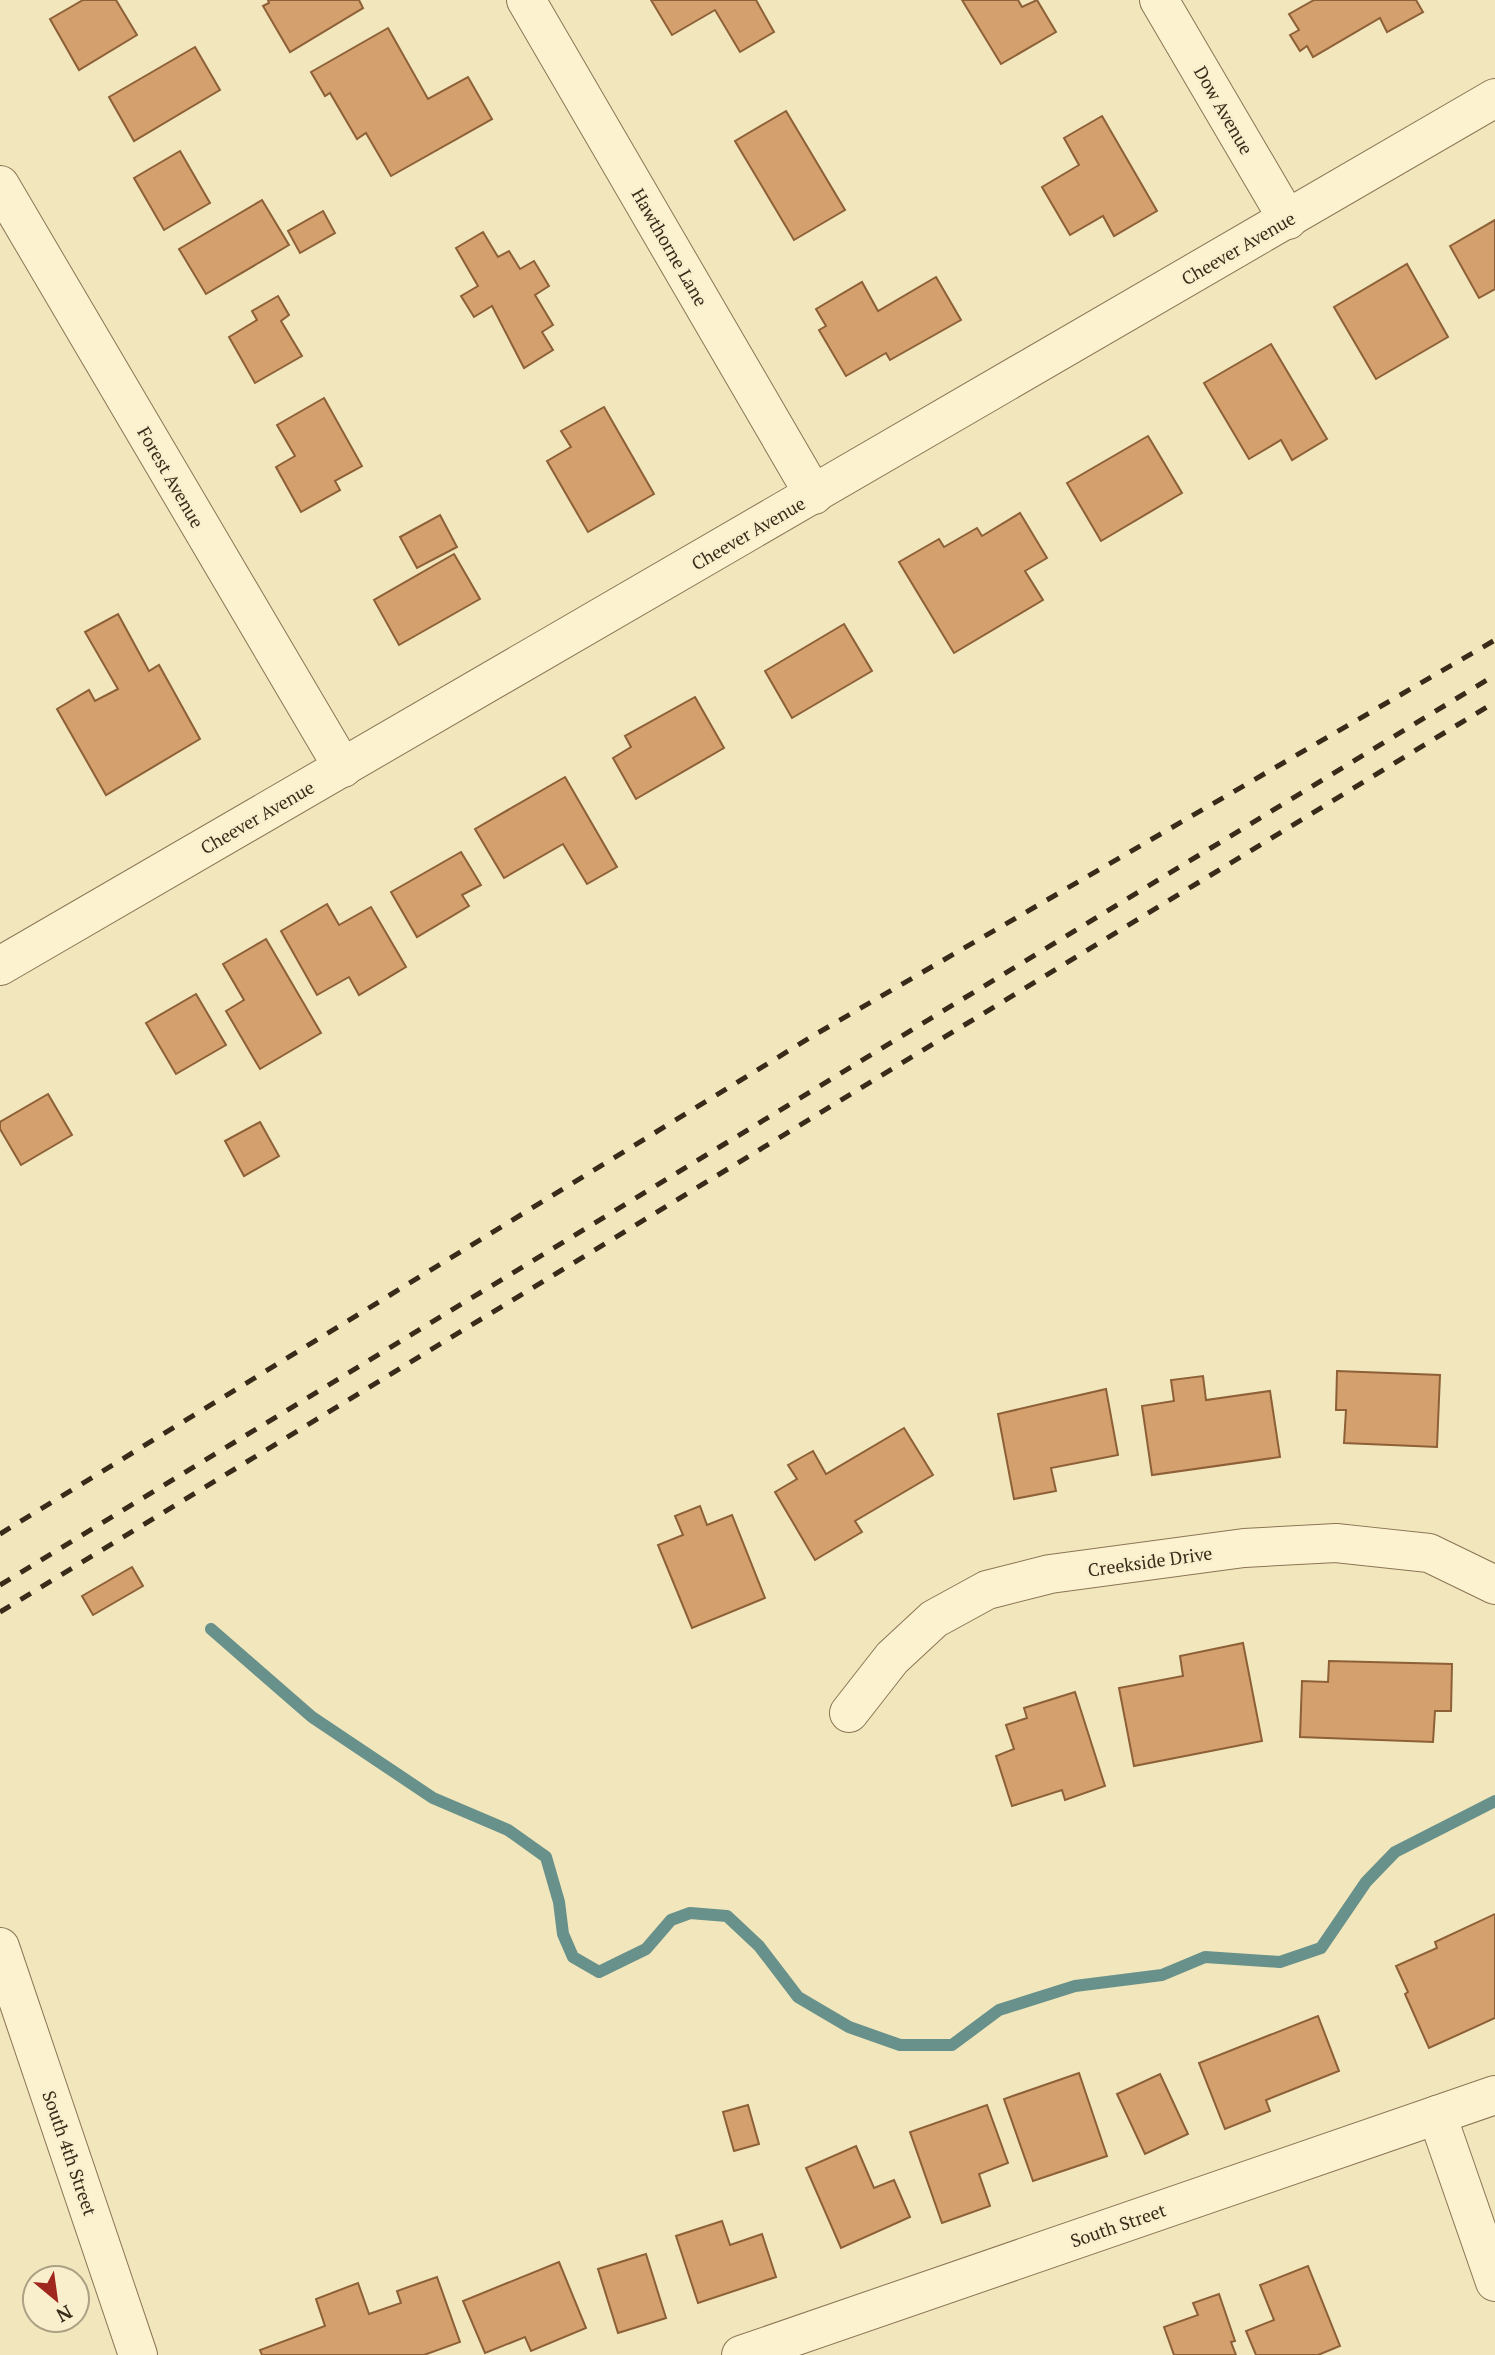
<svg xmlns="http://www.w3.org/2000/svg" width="1495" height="2355" viewBox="0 0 1495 2355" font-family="'PT Serif',serif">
<rect width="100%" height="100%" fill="#f2e6bc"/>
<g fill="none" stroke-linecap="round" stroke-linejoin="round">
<polyline stroke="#67918a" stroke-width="12" points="211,1629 312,1717 433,1798 508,1830 546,1857 559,1902 563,1934 573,1957 599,1972 646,1949 671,1920 690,1913 727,1916 759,1946 798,1997 849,2027 900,2045 952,2045 999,2010 1075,1986 1162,1975 1205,1957 1280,1962 1321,1948 1366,1882 1395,1852 1495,1801"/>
</g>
<g fill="#d4a06e" stroke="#8d6037" stroke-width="2">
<polygon points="83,0 116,0 137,35 79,70 50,19"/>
<polygon points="268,0 359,0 363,8 290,52 263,6 269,3"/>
<polygon points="651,0 756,0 774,32 740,52 715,10 672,35"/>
<polygon points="962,0 1018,0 1022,7 1037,0 1056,32 1001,64"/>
<polygon points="1314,0 1416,0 1423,12 1387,32 1380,18 1313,57 1307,46 1300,51 1290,35 1299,30 1289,14"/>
<polygon points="388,28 428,99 468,77 492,119 391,176 366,133 357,139 330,93 325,96 311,72"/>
<polygon points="195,47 220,90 134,141 109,97"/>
<polygon points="786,111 845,210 794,240 735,141"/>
<polygon points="1102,116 1157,211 1114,236 1103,216 1070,235 1042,187 1079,165 1064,138"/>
<polygon points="180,151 210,203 164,230 134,178"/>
<polygon points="262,200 289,245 206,294 179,249"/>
<polygon points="323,211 335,233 300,253 288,231"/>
<polygon points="1495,220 1495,289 1479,298 1450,246"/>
<polygon points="483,232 498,257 509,251 520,269 534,261 549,286 535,295 553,325 542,332 553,350 524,368 492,306 474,317 461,296 478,286 456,248"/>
<polygon points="1407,264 1448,337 1376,379 1334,307"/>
<polygon points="936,277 961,320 890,360 886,353 846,376 819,330 826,326 816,309 862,282 878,311"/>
<polygon points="278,296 289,315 281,321 302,356 255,383 229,337 257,320 252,311"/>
<polygon points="1271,344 1327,439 1292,460 1281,440 1249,459 1204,383"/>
<polygon points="324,398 362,466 335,481 340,490 301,512 276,467 295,456 277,425"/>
<polygon points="604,407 654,494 588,532 547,461 571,447 561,431"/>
<polygon points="1148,436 1182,493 1101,541 1067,483"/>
<polygon points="1020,513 1047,558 1025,571 1043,600 954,653 899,562 939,539 944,547 977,528 982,536"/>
<polygon points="440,515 457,547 417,568 400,537"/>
<polygon points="454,554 480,599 399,645 374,600"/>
<polygon points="118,614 149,671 159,665 200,739 106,795 57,709 89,690 95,701 118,689 85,632"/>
<polygon points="844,624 872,671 792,718 765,671"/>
<polygon points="695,697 724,748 636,799 613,758 631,747 625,736"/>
<polygon points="565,777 617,867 587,884 563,844 504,878 475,829"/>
<polygon points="461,852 481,885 462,895 469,906 417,937 391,892"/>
<polygon points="327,904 339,925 371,907 406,967 359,995 349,977 317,995 281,931"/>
<polygon points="266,939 321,1033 260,1069 226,1011 244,1000 223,964"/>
<polygon points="196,994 226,1045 176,1074 146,1023"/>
<polygon points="48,1094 72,1135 21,1165 0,1129 0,1122"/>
<polygon points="260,1122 279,1156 244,1176 225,1141"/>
<polygon points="1337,1371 1440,1375 1437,1447 1344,1443 1346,1410 1336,1410"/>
<polygon points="1203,1376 1206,1400 1270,1391 1280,1457 1152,1475 1142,1406 1174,1401 1171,1380"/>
<polygon points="1106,1389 1118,1455 1051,1468 1056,1491 1014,1499 998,1414"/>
<polygon points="904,1428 933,1475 855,1521 862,1532 815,1560 775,1492 797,1479 788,1465 813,1451 826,1474"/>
<polygon points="700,1506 707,1525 732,1515 765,1598 692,1628 658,1545 683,1535 675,1516"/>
<polygon points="132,1567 143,1586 93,1615 82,1596"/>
<polygon points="1243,1643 1262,1741 1134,1766 1119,1688 1183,1676 1180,1656"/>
<polygon points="1329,1661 1452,1664 1451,1711 1435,1711 1433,1742 1300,1737 1302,1681 1328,1682"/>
<polygon points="1075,1692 1105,1786 1065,1800 1062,1790 1012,1806 996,1756 1014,1749 1006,1725 1027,1718 1024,1708"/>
<polygon points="1495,1914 1495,2018 1429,2048 1405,1994 1408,1992 1396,1966 1437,1948 1435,1942"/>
<polygon points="1318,2016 1339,2071 1266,2100 1270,2111 1225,2129 1199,2063"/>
<polygon points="1079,2073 1107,2156 1033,2181 1004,2099"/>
<polygon points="1160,2074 1188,2134 1145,2154 1117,2094"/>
<polygon points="748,2105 759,2144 734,2151 723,2112"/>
<polygon points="987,2105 1008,2163 979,2174 990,2206 942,2223 910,2132"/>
<polygon points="856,2146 874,2188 894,2180 910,2217 841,2248 806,2168"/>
<polygon points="722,2221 730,2245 762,2234 776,2277 698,2303 676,2236"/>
<polygon points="646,2254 666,2318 618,2333 598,2269"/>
<polygon points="559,2262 586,2328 531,2351 525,2337 485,2353 463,2301"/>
<polygon points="1308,2266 1340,2346 1318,2355 1256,2355 1246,2331 1274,2320 1260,2285"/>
<polygon points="437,2277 460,2342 424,2355 262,2355 260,2350 325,2326 316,2299 358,2283 369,2314 401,2303 397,2291"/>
<polygon points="1219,2294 1235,2341 1231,2342 1236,2355 1174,2355 1164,2327 1198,2315 1193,2303"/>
</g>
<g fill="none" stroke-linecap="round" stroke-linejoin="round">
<g stroke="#8b7554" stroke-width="40">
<g id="minor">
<polyline points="526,0 814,495"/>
<polyline points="1159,0 1288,220"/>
<polyline points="0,185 343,768"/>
<polyline points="0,966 1495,98"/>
<polyline points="849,1713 892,1658 934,1619 987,1590 1050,1574 1244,1548 1336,1543 1429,1553 1495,1585"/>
<polyline points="0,1947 138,2355"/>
<polyline points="1437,2115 1495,2282"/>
<polyline points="741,2355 1495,2095"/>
</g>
</g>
<use href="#minor" stroke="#fcf2d0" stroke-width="38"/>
<g stroke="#392b1a" stroke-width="5" stroke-dasharray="12 12" stroke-linecap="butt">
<polyline points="0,1534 816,1034 1495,640"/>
<polyline points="0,1585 1495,675"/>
<polyline points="0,1612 1495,702"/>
</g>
</g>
<g text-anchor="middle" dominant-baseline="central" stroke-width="5" stroke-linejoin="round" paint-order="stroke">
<g font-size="18" fill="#392b1a" stroke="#f9efcc">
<text transform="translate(1224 110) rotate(60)">Dow Avenue</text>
<text transform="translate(670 247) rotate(60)">Hawthorne Lane</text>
<text transform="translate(1238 248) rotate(-30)">Cheever Avenue</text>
<text transform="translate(171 477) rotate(60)">Forest Avenue</text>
<text transform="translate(748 533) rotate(-30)">Cheever Avenue</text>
<text transform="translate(257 817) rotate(-30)">Cheever Avenue</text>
<text transform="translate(1150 1561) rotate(-8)">Creekside Drive</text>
<text transform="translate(70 2153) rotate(71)">South 4th Street</text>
<text transform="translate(1118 2225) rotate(-19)">South Street</text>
</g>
</g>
<g transform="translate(56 2299) rotate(151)"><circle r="33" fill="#f9efcc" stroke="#aca185" stroke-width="2"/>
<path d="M0-5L12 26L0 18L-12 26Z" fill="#a0271e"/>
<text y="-10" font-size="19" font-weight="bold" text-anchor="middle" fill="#392b1a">N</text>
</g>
</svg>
